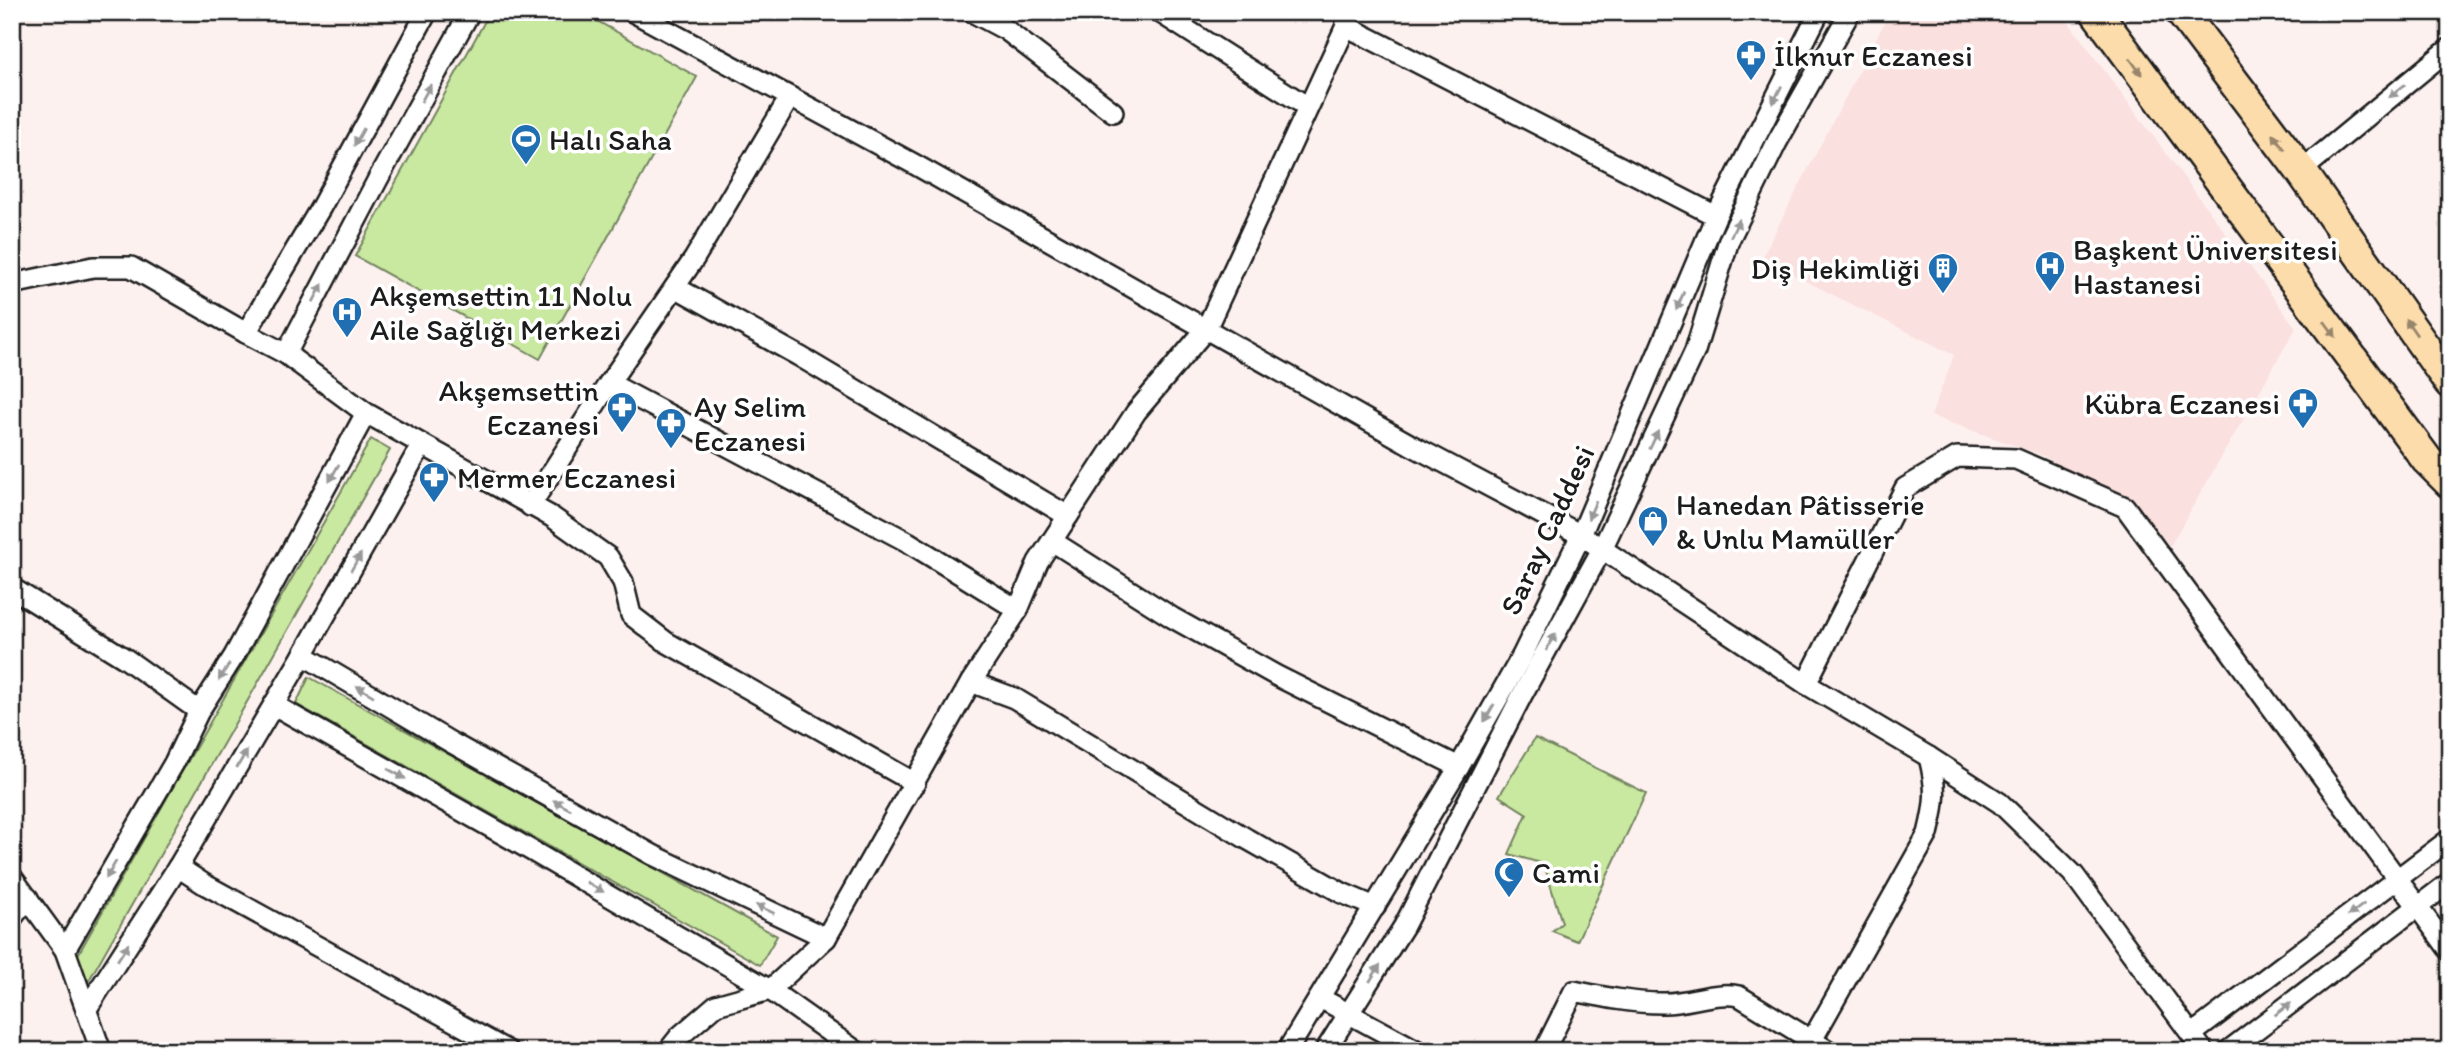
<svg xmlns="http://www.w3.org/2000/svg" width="2462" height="1063" viewBox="0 0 2462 1063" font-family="Itim,sans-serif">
<rect width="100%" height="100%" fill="#fdf1f0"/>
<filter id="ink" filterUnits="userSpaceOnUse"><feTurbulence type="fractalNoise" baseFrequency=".0143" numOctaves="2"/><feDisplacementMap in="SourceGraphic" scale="14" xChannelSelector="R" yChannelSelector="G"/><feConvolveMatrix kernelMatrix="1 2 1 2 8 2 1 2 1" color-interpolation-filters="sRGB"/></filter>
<g filter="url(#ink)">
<polygon fill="#fae0de" points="1890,12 2061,12 2296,328 2170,546 2143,515 2106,490 2039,454 1931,416 1954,355 1761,259"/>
<g fill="#c9e8a0" stroke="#72825e" stroke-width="2">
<polygon points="490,12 581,12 697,77 540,359 355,256"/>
<polygon points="371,439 390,450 88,982 76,958"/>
<polygon points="309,677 777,936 760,965 296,704"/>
<polygon points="1535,738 1646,793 1577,941 1552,931 1562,923 1544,864 1509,854 1527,814 1499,796"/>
</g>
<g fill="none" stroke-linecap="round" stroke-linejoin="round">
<g stroke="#1c1c1c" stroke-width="24">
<g id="minor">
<polyline points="633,12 914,164 1411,445 1581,535 1806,684 1929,757 2000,803 2074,875 2202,1049"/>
<polyline points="972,12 1006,30 1113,112"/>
<polyline points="1159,12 1308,107"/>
<polyline points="1346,26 1716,216"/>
<polyline points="2301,171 2450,48"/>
<polyline points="12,284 93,267 131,267 246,333 286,354 366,413 552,517 608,557 623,582 631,615 666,642 915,783"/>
<polyline points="675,287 799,356 1068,516"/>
<polyline points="246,333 321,207 427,12"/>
<polyline points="286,354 378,179 470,12"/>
<polyline points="609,383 908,542 1018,610"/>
<polyline points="530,506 609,383 694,259 790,97"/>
<polyline points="1052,541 1173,618 1277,676 1459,767"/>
<polyline points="12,588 126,659 199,711"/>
<polyline points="303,655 452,743 653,855 826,938"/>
<polyline points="971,682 1014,698 1247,839 1342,893 1375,907"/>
<polyline points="1806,684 1905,488 1957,457 2016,459 2125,507 2450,951"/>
<polyline points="274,705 515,841 770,990 856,1051"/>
<polyline points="178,867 204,884 508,1051"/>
<polyline points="12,877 65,950 101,1051"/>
<polyline points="12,918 28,898"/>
<polyline points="65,950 174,763 199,711 234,656 366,413"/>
<polyline points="1320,998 1418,1051"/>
<polyline points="86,1010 178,867 303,655 421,446"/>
<polyline points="2192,1034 2450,839"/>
<path d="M1812,1040L1928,834C1936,802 1937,789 1929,757"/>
<polyline points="668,1051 680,1036 716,1005 770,990 826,938 971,682 1018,610 1038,562 1136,412 1206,329 1346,26 1346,12"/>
<polyline points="1287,1051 1459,767 1522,656 1581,535 1716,216 1819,12"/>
<polyline points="1325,1051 1404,926 1522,695 1602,549 1695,351 1729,240 1777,142 1850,12"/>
<path d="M1544,1051L1574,991C1603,997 1632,1003 1662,1003C1688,1004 1712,991 1739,996L1829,1051"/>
<polyline points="2228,1051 2450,882"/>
</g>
</g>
<g stroke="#1c1c1c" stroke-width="35">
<g id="highway">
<polyline points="2096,12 2427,460 2450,483"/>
<polyline points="2181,12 2301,171 2450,383"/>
</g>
</g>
<use href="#minor" stroke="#fff" stroke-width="19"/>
<use href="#highway" stroke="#fddcac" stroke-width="30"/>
</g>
<defs><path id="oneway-solid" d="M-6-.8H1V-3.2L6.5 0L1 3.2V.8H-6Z" transform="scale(1.75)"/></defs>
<g fill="#98866b">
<use href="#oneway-solid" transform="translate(2136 67) rotate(54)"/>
<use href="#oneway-solid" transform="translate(2279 142) rotate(-127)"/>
<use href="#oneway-solid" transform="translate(2411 327) rotate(-125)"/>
<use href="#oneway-solid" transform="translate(2330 329) rotate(54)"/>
</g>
<g fill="#999">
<use href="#oneway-solid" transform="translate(2397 91) rotate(141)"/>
<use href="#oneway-solid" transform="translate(426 93) rotate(-61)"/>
<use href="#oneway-solid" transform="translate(1777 95) rotate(117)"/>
<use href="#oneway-solid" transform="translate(359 137) rotate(119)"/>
<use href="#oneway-solid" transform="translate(1735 228) rotate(-64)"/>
<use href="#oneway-solid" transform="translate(318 293) rotate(-62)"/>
<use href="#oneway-solid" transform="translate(1680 301) rotate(113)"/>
<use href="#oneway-solid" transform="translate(1654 440) rotate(-65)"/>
<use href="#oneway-solid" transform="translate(334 473) rotate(119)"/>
<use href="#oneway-solid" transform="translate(1592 510) rotate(113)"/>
<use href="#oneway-solid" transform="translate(356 562) rotate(-60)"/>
<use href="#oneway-solid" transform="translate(1551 642) rotate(-61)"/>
<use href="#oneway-solid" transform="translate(224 672) rotate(123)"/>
<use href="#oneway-solid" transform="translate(365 691) rotate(-149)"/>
<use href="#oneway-solid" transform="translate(1489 713) rotate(120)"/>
<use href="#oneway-solid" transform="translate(242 759) rotate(-59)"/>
<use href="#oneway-solid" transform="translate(397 774) rotate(29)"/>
<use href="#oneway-solid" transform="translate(562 805) rotate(-151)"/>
<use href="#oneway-solid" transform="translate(111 870) rotate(120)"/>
<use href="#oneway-solid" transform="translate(595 887) rotate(30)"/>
<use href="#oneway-solid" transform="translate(765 909) rotate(-155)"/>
<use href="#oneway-solid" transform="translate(2356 910) rotate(143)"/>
<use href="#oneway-solid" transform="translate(123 952) rotate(-57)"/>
<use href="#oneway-solid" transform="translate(1375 973) rotate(-58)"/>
<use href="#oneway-solid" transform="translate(2283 1009) rotate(-37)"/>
</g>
</g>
<defs>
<g id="pharmacy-pin" transform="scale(1.575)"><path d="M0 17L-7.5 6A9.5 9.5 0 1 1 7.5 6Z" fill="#1f6fb2" stroke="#fff"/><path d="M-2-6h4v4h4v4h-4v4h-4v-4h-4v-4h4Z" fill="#fff"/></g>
<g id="stadium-pin" transform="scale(1.575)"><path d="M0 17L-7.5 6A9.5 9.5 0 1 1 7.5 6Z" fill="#1f6fb2" stroke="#fff"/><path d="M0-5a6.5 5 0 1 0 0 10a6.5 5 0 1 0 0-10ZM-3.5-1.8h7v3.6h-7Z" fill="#fff"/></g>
<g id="hospital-pin" transform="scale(1.575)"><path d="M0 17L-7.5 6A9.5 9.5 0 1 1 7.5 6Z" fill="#1f6fb2" stroke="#fff"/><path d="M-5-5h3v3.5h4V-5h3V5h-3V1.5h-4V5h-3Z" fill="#fff"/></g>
<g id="building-pin" transform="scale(1.575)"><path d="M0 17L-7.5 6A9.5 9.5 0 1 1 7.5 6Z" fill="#1f6fb2" stroke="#fff"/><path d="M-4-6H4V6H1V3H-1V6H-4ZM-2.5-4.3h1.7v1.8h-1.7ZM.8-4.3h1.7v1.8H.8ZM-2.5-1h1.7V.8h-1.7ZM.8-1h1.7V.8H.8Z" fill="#fff"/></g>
<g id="shop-pin" transform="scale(1.575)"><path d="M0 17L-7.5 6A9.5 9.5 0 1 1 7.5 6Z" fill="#1f6fb2" stroke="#fff"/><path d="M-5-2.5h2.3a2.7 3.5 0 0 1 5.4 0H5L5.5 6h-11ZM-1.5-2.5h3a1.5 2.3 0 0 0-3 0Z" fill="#fff"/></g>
<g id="mosque-pin" transform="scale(1.575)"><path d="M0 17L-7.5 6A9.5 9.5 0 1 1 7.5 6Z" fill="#1f6fb2" stroke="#fff"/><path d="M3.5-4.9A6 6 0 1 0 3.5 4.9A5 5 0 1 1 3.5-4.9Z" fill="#fff"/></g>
</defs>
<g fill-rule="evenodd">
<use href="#pharmacy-pin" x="1751" y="55"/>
<use href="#stadium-pin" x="526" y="139"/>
<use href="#hospital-pin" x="2050" y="266"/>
<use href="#building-pin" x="1943" y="268"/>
<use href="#hospital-pin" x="347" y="312"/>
<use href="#pharmacy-pin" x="2303" y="403"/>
<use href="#pharmacy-pin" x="622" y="407"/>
<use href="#pharmacy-pin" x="671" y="423"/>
<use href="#pharmacy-pin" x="434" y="477"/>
<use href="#shop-pin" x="1653" y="521"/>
<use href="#mosque-pin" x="1509" y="872"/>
</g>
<g text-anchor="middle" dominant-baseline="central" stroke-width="7" stroke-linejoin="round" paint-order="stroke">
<g font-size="30" fill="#1c1c1c" stroke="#fff" text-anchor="start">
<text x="1774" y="55">İlknur Eczanesi</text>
<text x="549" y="139">Halı Saha</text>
<text x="2073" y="249">Başkent Üniversitesi<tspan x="2073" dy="34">Hastanesi</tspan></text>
<text x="1920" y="268" text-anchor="end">Diş Hekimliği</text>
<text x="370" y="295">Akşemsettin 11 Nolu<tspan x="370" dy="34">Aile Sağlığı Merkezi</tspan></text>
<text x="599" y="390" text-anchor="end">Akşemsettin<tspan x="599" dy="34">Eczanesi</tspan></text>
<text x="2280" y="403" text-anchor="end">Kübra Eczanesi</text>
<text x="694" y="406">Ay Selim<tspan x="694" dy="34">Eczanesi</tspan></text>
<text x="457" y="477">Mermer Eczanesi</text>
<text x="1676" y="504">Hanedan Pâtisserie<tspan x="1676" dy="34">&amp; Unlu Mamüller</tspan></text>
<text x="1532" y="872">Cami</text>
</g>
<g font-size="30" fill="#1c1c1c" stroke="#fff">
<text transform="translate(1547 530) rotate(-65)">Saray Caddesi</text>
</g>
</g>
<rect width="2462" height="1063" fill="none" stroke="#fff" stroke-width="42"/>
<rect x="21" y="21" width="2420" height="1021" fill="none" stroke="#1c1c1c" stroke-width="2.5" filter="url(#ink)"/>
</svg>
